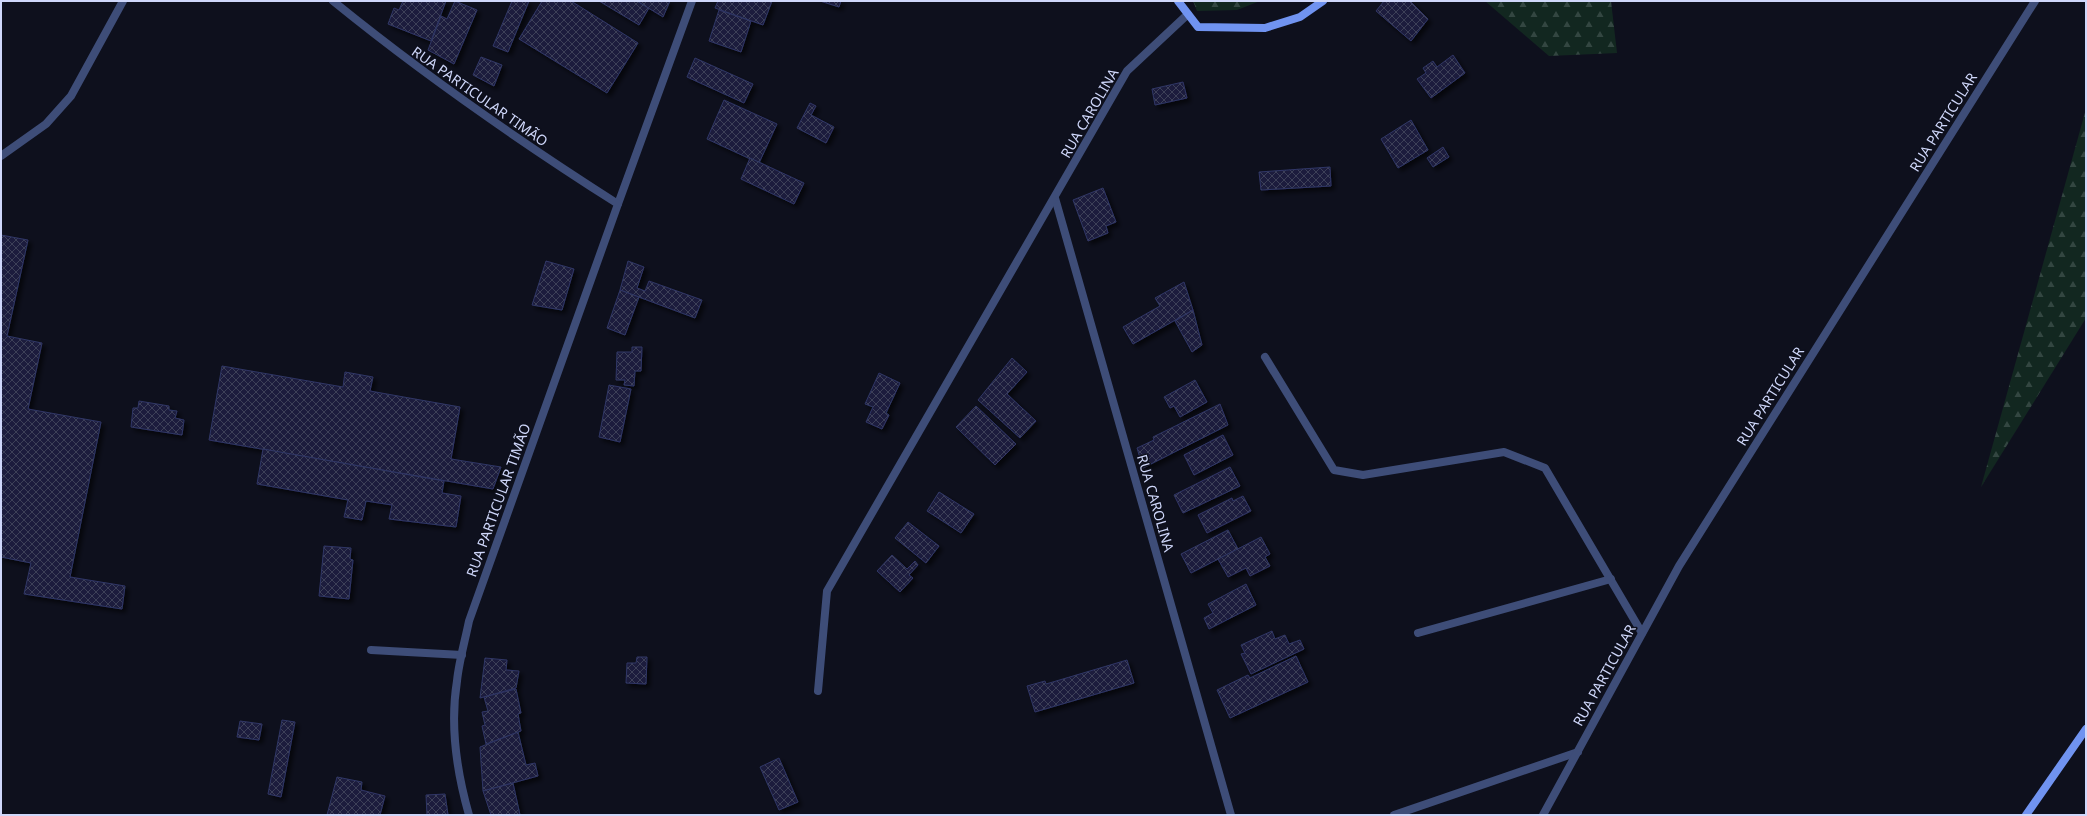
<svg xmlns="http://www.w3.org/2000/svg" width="2087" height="816" viewBox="0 0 2087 816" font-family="'Noto Sans',sans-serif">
<defs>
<pattern id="forest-firs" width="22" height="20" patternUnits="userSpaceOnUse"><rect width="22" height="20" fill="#122720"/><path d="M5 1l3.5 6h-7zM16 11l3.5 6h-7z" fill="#334641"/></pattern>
<pattern id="building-cross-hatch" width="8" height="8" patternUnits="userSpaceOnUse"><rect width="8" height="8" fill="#1c1f3c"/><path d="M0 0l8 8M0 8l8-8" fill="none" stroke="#3c3f59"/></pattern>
<filter id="shadow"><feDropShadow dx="3.5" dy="3.5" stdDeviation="2" flood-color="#0009"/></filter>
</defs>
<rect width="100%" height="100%" fill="#0e101d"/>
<g fill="url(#forest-firs)">
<polygon points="1193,1 1260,1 1237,10 1197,11"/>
<polygon points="1485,1 1611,1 1617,53 1549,56"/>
<polygon points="2086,109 2086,318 1981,487"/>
</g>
<g fill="url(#building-cross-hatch)" stroke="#303666" filter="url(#shadow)">
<polygon points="403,1 446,1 431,41 388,24 394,8 399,10"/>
<polygon points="455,1 477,10 454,64 428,50 441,16 447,19"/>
<polygon points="512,1 529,1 508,52 493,46"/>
<polygon points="542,1 571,1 638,43 607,93 519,39"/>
<polygon points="599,1 637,1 649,8 639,25"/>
<polygon points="637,1 670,1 663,17"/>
<polygon points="718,1 772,1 763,25 715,8"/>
<polygon points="820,1 841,1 839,7"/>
<polygon points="1384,1 1410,1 1428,19 1411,41 1376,11"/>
<polygon points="719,10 751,21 741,52 709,41"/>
<polygon points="1453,55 1465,73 1431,98 1417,79 1426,73 1423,68 1433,61 1437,67"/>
<polygon points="481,57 502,65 494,86 473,75"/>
<polygon points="695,58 753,84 744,103 687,77"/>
<polygon points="1183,82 1187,98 1155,105 1152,89"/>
<polygon points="724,100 777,124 759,163 707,139"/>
<polygon points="810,103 816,106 811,115 834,127 826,143 797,128"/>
<polygon points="1411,120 1428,150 1398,168 1381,139"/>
<polygon points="1443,147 1449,157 1433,167 1427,158"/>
<polygon points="750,158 804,183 794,204 741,179"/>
<polygon points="1330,167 1331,186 1261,190 1259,172"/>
<polygon points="1103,188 1116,222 1106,226 1108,233 1088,241 1073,200"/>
<polygon points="1,235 28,240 7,336 42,343 28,409 101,422 70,577 125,586 122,609 24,594 31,563 1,557"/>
<polygon points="546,261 574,269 562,310 532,305"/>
<polygon points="628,261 644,267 637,288 645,291 649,281 702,300 695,318 620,290"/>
<polygon points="1184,282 1193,310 1133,344 1123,327 1160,306 1155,298"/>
<polygon points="620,290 639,297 625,335 607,328"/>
<polygon points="1193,310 1202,345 1192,352 1175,321"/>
<polygon points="632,347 642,347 641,371 635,371 634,386 624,385 625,380 616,380 617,352 632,352"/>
<polygon points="1012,358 1027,372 1007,394 1036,421 1020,438 978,400"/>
<polygon points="222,366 343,387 345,372 373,377 370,391 460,407 451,459 501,467 493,489 209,440"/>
<polygon points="879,373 900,383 886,413 889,415 882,429 866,422 873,407 865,404"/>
<polygon points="1195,380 1207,402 1180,417 1174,406 1170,408 1164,397"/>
<polygon points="609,385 631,389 620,442 599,437"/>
<polygon points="139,401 169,406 169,410 177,411 175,418 184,420 182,435 131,427 133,408 138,408"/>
<polygon points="1220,404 1228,425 1143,468 1137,448 1154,440 1153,437"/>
<polygon points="976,406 1016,444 995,465 956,427"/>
<polygon points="1223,435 1233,455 1194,475 1184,455"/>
<polygon points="263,449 444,481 442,493 461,496 456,527 389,519 392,505 366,501 362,520 344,517 348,500 257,484"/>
<polygon points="1230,467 1240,486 1183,513 1174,495"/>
<polygon points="939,492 974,514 961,533 927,511"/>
<polygon points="1243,496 1251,511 1207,533 1198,515 1232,498 1233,501"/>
<polygon points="908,522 939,546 926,563 895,538"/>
<polygon points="1228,530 1238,549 1191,573 1181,554"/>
<polygon points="1261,537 1270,554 1265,557 1270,566 1250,576 1246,568 1228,577 1218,559"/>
<polygon points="324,546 351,548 350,559 353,560 349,599 319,596"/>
<polygon points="892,555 907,569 915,561 918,565 909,575 913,578 900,592 877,571"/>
<polygon points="1246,584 1256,605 1209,629 1204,618 1213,613 1208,604"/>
<polygon points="1272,631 1275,639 1285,635 1289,644 1300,640 1304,649 1251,674 1241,654 1245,653 1241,645"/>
<polygon points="1296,656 1308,682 1230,718 1217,690 1248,675 1250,678"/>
<polygon points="637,657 647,657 646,684 626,683 627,663 636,663"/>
<polygon points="485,658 507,660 506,670 519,671 516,688 480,698"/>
<polygon points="1127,660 1134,683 1035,712 1027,686 1045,681 1046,684"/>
<polygon points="516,689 521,713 518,714 521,731 486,744 482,726 485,725 482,712 488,711 484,697"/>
<polygon points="282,720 295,722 281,797 268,794"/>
<polygon points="240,721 262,724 259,740 237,737"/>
<polygon points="518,732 526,765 535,763 538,776 483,791 480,747"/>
<polygon points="779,758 798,802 779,810 760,767"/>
<polygon points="337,777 362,782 361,790 385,796 380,815 327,815"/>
<polygon points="513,783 520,815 491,815 483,791"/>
<polygon points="445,794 448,815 427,815 426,795"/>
</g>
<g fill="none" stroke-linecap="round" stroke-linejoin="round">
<g stroke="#3e4d78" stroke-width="8">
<polyline points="1055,198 1231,815"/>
<polyline points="618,204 692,1"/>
<polyline points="371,650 462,655"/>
</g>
<g stroke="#3e4d78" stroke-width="8">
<path d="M333,1C424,75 519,141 618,204L469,621C465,641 459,661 457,681C450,724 457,773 469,815"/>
<polyline points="1,156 46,124 71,96 123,1"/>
<polyline points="1265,357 1334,470 1363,475 1504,452 1545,468 1642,633"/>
<polyline points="1418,633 1611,579"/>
<polyline points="818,691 827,591 1127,71 1188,14"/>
<polyline points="1394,815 1578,752"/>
<polyline points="1543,815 1679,566 2035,1"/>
</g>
<g stroke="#7093f0" stroke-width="8">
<polyline points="1178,1 1198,27 1265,28 1300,17 1323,1"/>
<polyline points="2026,815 2086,729"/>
</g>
</g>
<g text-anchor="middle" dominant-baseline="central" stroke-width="3" stroke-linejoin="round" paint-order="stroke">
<g font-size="14" fill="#cfd7fa" stroke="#0e101d">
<text transform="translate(480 96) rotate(35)">RUA PARTICULAR TIMÃO</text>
<text transform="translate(1089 113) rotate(-60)">RUA CAROLINA</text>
<text transform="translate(1943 122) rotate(-58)">RUA PARTICULAR</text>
<text transform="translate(1770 396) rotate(-58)">RUA PARTICULAR</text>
<text transform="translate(498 500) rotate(-70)">RUA PARTICULAR TIMÃO</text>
<text transform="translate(1156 503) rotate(74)">RUA CAROLINA</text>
<text transform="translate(1604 675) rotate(-61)">RUA PARTICULAR</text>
</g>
</g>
<rect width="2087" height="816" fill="none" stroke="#cfd7fa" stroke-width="4"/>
</svg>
